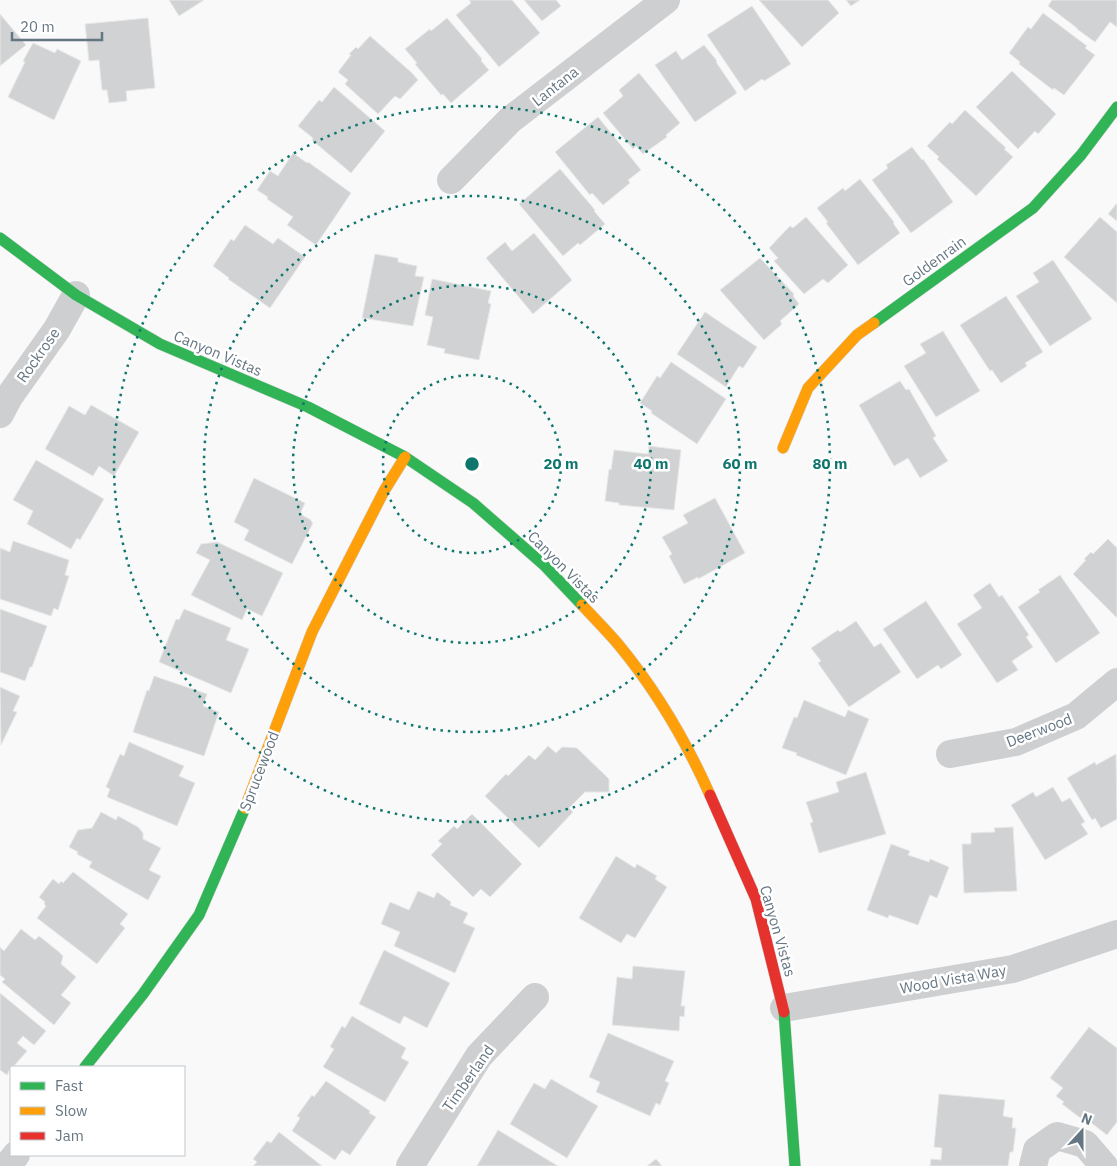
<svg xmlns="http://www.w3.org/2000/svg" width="1117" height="1166" viewBox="0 0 1117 1166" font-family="'IBM Plex Sans',sans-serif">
<rect width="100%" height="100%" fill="#f9f9f9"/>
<g fill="#d0d2d3" stroke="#e8e8e8">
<polygon points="169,0 204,0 179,16"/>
<polygon points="469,0 512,0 540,33 499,67 456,15 471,3"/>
<polygon points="524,0 556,0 561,6 542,21"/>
<polygon points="759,0 828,0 839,13 802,47"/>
<polygon points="846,0 860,0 851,6"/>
<polygon points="1052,0 1117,0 1117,27 1110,22 1095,42 1077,29 1077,28 1048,6"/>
<polygon points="752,6 791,64 764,81 762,79 745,91 707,35"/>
<polygon points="1043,13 1087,46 1085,48 1095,55 1064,95 1054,88 1053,90 1019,64 1020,62 1009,53 1028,27 1031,29"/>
<polygon points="0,14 26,45 0,66"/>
<polygon points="148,18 155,88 126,91 127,101 109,103 107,90 102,90 99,60 89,61 85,24"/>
<polygon points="447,18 482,59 481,61 489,70 451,103 443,94 441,95 415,64 417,63 405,49 430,29 431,31"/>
<polygon points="370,36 412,73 418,80 400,99 395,96 378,114 345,84 348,80 338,72 351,55 349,54 356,47 358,49"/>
<polygon points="33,43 55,53 57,49 81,61 54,120 8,97 25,62 23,61"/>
<polygon points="704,45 717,61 716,62 737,93 695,122 655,65 676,51 682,60"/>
<polygon points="1012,71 1056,114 1038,134 1035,131 1018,149 976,107"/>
<polygon points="639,73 680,123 666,135 667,137 643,154 636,146 633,149 603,113 623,96 619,90"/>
<polygon points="334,87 385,131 351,173 312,140 313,138 298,126 319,100 322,102"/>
<polygon points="965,110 1006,148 1004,149 1013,157 976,196 937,159 939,157 927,146 950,122 952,124"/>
<polygon points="598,117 641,170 628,180 630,183 603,205 592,193 590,195 555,152"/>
<polygon points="912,147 922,160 923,159 953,202 911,233 872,180 888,168 886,165"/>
<polygon points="293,153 307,163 308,162 351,193 316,245 287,225 293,217 267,199 268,197 257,190 270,171 278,176"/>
<polygon points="560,169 595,210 594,211 605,224 580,245 578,243 563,256 519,204"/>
<polygon points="860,179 894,222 893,223 900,233 858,265 826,223 828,222 817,208 843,188 845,191"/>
<polygon points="1117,203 1117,221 1108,214"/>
<polygon points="806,217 848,265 828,283 823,279 804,294 774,261 778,258 769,248 790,226 793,228"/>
<polygon points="1100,217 1117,232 1117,303 1064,257"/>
<polygon points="245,225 273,244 278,238 305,257 270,308 228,279 229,278 213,266 231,239 234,241"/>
<polygon points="534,233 572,280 533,314 486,258 505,242 512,251"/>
<polygon points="375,254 398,258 398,262 417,266 415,276 424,277 413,326 362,318"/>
<polygon points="760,258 794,294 793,296 799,304 780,321 782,324 764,340 720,290"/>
<polygon points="1053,260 1092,319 1050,346 1016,296 1039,282 1033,273"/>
<polygon points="432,279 491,291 488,303 491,304 479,360 444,353 445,349 427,345 433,317 425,315"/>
<polygon points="1006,296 1043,352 1025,363 1027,366 1001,383 992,370 990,371 960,325"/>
<polygon points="705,312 757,347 743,368 739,366 726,387 677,354"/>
<polygon points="943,331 980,391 936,417 904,366 926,353 920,344"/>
<polygon points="671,362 726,399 697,444 651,413 652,411 640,403 657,376 660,378"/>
<polygon points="900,381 906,390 909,389 936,436 933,438 948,461 920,478 908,458 894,466 859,405"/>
<polygon points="91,405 139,432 114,476 99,466 93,476 45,449 69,406 85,415"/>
<polygon points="649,446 681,450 674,510 619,505 619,503 605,501 609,469 611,470 614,450 648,454"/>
<polygon points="36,460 104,499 80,540 77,538 71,549 27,524 33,511 13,500"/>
<polygon points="254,478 305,503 300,514 311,520 311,521 313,523 292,564 244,540 249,530 234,522"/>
<polygon points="715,498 745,553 698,579 698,577 684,584 669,556 672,554 662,537 688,523 683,515"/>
<polygon points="1108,539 1117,548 1117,618 1073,574 1086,560 1084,559 1091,552 1093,554"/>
<polygon points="13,541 69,560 65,575 69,576 58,610 54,608 51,616 0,599 0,548 10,552"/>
<polygon points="217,542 283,573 262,616 247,609 242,620 191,595 210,560 196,553 201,544"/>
<polygon points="1060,575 1100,633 1056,663 1018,607 1040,592 1038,590"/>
<polygon points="990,583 999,597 1002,595 1029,635 1026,637 1033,647 1012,661 1018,670 997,683 957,624 982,608 973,595"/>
<polygon points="926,601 962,655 941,669 938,665 917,679 883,629"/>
<polygon points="0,609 47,626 32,667 30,667 25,681 0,672"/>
<polygon points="184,609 231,628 226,640 249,649 231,693 159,662 176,619 179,620"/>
<polygon points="856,621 874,647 881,643 901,672 849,707 818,663 821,661 811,648 838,630 840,632"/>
<polygon points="154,676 207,694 203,706 219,712 204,756 133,732 147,690 149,691"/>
<polygon points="0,687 20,696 13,711 17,712 1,745"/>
<polygon points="804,700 845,717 848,710 869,719 846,775 796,755 797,753 782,748 794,717 797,718"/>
<polygon points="129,742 184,766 179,776 195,783 177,826 107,797 110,789 106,787 120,754 124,756"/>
<polygon points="548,746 556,753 562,747 577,748 609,779 609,792 585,792 569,808 573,812 539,848 485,796 506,774 508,776 529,755 535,760"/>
<polygon points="1116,754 1117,819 1101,828 1095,818 1092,820 1067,778 1095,762 1096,765"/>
<polygon points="866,772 886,834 819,853 810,823 813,822 806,802 839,792 836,782"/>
<polygon points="1053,787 1062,802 1070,798 1085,822 1081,824 1088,834 1045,860 1011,805 1033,792 1036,797"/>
<polygon points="101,812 116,820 118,816 138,827 143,833 143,839 161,848 149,870 161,876 148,900 89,867 92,862 77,854 78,852 69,847 78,830 92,828"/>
<polygon points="472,814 522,864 490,897 481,889 473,897 431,855 442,844 438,841 454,826 457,829"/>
<polygon points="1013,827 1017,891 964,893 962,844 971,844 971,833 995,832 994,828"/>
<polygon points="891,844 910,851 908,855 929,862 930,859 949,867 937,898 930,895 918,925 889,915 888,918 867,910"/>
<polygon points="616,856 635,868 637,864 657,876 655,879 667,887 635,938 627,934 621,943 579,918"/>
<polygon points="73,872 128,914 120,924 125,928 97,964 37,918 46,906 44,904 45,902 39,897 53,879 59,884 61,881 63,883"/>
<polygon points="418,891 434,898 437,892 451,902 450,905 468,913 463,923 475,928 455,973 394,946 400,932 381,924 390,902 409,910"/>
<polygon points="21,929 35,940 39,936 59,952 63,956 61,964 76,977 61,995 71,1003 54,1025 2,982 5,979 0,975 0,947 4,951"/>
<polygon points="384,950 450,983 427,1028 404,1016 400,1024 359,1004"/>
<polygon points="633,966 685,971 681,1006 685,1006 684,1017 680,1016 679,1031 612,1025 617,977 632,979"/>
<polygon points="0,993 46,1031 34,1045 23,1036 17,1043 27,1051 13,1067 11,1067 7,1075 0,1070"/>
<polygon points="352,1016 406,1048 401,1058 409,1062 385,1102 323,1067 334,1049 330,1047 342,1026 345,1028"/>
<polygon points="1089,1027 1117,1048 1117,1122 1107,1135 1085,1118 1083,1120 1062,1104 1064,1102 1056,1096 1063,1088 1050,1078"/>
<polygon points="608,1033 674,1061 665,1081 669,1083 660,1105 656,1103 650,1116 596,1092 600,1082 589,1077"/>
<polygon points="551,1079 598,1106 567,1158 510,1124 534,1083 545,1089"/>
<polygon points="326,1081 370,1111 369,1113 376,1117 350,1155 342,1150 335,1160 292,1131 300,1118 297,1116 312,1095 314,1097"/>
<polygon points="939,1094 1005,1100 1003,1116 1013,1118 1012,1128 1016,1128 1013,1152 1010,1152 1008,1166 930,1166 931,1159 941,1160 942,1148 934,1147"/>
<polygon points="498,1130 558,1166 477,1166"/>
<polygon points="279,1132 322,1166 253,1166 257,1162 253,1159 267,1141 271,1143"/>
<polygon points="656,1159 662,1166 647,1166"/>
</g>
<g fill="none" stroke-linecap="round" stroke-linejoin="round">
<g stroke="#d5d6d7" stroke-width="12">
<g id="fast">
<polyline points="0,238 76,295 160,344 308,407 405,457 473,503 544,565 582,605"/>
<polyline points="874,323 1033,208 1081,155 1117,107"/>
<polyline points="784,1012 795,1166"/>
<polyline points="85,1067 143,994 199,915 245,808"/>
</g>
</g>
<g stroke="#d5d6d7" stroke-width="12">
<g id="slow">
<polyline points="783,448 808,388 857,335 874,323"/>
<path d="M582,605C594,618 607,631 618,644C656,690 686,741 710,795"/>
<polyline points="245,808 312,632 384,491 405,457"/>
</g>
</g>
<g stroke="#d5d6d7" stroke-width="12">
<polyline id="jam" points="710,795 756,899 784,1012"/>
</g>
<g stroke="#cecfd0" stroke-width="28">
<polyline points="451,180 510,120 666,0"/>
<polyline points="0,414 9,397 57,329 76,295"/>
<polyline points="950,754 1016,742 1076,716 1117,682"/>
<polyline points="784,1008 1013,969 1117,934"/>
<polyline points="7,1166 16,1155"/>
<polyline points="410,1166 479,1056 535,997"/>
<polyline points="1033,1166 1037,1150 1057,1136 1085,1144 1104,1166"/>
</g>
<use href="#fast" stroke="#30b455" stroke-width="11"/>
<use href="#slow" stroke="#ff9f0a" stroke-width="11"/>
<use href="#jam" stroke="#e5322d" stroke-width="11"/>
</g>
<g fill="none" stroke="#0f766e" stroke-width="2.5" stroke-dasharray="2.5 5">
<circle cx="472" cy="464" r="89"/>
<circle cx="472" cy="464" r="179"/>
<circle cx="472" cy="464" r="268"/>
<circle cx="472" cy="464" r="358"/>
</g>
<g text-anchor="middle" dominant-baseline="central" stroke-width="5" stroke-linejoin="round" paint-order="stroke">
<g font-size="15" fill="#657683" stroke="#fff">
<text transform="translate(555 86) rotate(-38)">Lantana</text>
<text transform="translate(934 261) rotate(-36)">Goldenrain</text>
<text transform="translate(218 353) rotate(23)">Canyon Vistas</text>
<text transform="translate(38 355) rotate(-55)">Rockrose</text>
<text transform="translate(564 567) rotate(45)">Canyon Vistas</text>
<text transform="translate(1039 730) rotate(-21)">Deerwood</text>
<text transform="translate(259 771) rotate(-69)">Sprucewood</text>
<text transform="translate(778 931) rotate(74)">Canyon Vistas</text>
<text transform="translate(953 979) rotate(-10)">Wood Vista Way</text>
<text transform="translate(468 1078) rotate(-55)">Timberland</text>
</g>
</g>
<circle cx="472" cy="464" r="8" fill="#0f766e" stroke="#fff" stroke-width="2.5"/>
<g font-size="15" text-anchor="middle" font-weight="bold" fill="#0f766e" stroke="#fff" stroke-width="5" stroke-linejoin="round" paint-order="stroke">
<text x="561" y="469">20 m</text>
<text x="651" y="469">40 m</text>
<text x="740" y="469">60 m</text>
<text x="830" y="469">80 m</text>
</g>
<rect x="10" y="1066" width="175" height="90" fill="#ffffff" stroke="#c1c8cd"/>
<rect x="20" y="1082" width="25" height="8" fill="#30b455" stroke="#c1c8cd"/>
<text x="55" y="1091" font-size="15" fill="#657683">Fast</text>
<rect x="20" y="1107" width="25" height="8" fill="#ff9f0a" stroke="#c1c8cd"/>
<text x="55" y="1116" font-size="15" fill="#657683">Slow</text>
<rect x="20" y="1132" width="25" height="8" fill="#e5322d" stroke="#c1c8cd"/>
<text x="55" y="1141" font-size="15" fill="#657683">Jam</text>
<g transform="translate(1082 1131) rotate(21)" stroke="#ffffff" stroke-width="4" paint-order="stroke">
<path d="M0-4L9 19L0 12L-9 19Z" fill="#657683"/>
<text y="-8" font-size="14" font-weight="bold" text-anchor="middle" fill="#657683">N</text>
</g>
<path d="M12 32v8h90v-8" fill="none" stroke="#657683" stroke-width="2.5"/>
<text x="20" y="32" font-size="15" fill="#657683" stroke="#ffffff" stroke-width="4" paint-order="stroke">20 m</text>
</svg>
